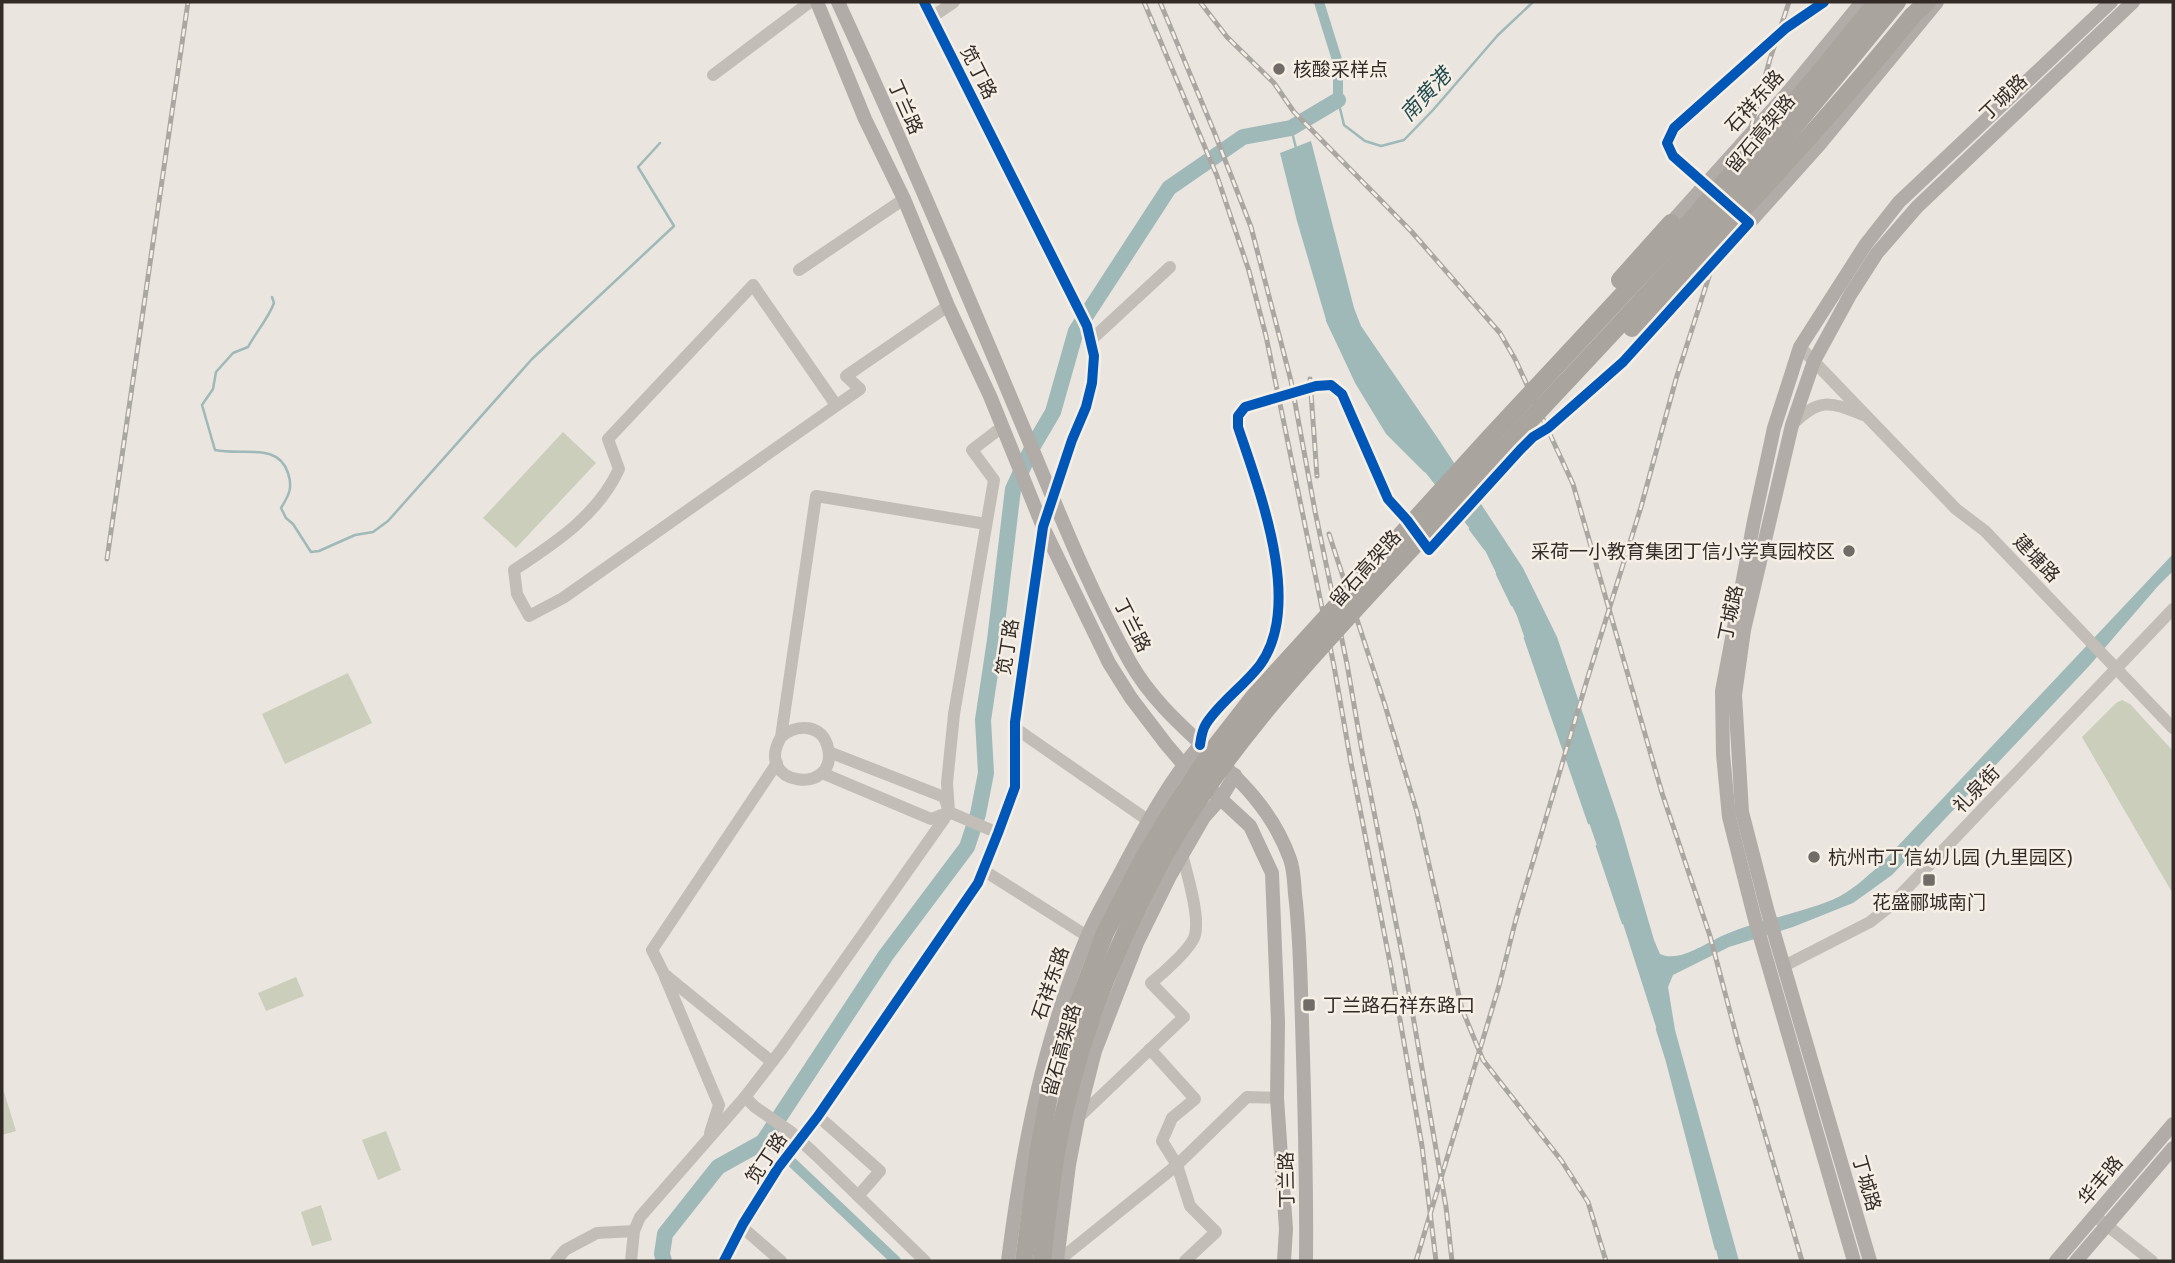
<svg xmlns="http://www.w3.org/2000/svg" width="2175" height="1263" viewBox="0 0 2175 1263" font-family="'Noto Sans','Noto Sans SC',sans-serif">
<rect width="100%" height="100%" fill="#eae5df"/>
<g fill="#cbcebb">
<polygon points="563,432 596,463 516,548 483,518"/>
<polygon points="348,673 372,723 285,764 262,714"/>
<polygon points="2122,700 2130,704 2173,751 2173,894 2082,737 2116,703"/>
<polygon points="296,977 304,996 266,1011 258,993"/>
<polygon points="4,1092 16,1131 2,1135 2,1093"/>
<polygon points="386,1131 401,1170 378,1180 362,1140"/>
<polygon points="321,1205 332,1240 312,1246 301,1212"/>
</g>
<path fill="#9eb9b8" d="M1311,141L1354,308L1361,326L1439,440L1523,568L1557,637L1619,820L1654,940L1660,954C1679,963 1706,943 1724,935C1759,920 1797,914 1832,900C1851,892 1865,878 1880,865L2173,554V571L2158,586L2090,665L1892,875L1853,903L1793,927L1729,947L1673,975L1668,987L1675,1030L1739,1261H1719L1667,1061L1609,880L1517,616L1482,544L1425,472L1387,433L1356,382L1327,323L1297,221L1280,153Z"/>
<g fill="none" stroke-linecap="round" stroke-linejoin="round">
<g stroke="#9eb9b8" stroke-width="2.5">
<polyline points="1338,100 1344,125 1365,141 1381,146 1404,140 1433,110 1498,35 1533,2"/>
<polyline points="1291,128 1296,148"/>
<path d="M272,297L274,303C268,319 256,332 248,347L233,353L216,372L213,389L202,405L215,450C243,456 278,442 288,473C293,488 289,495 281,508L286,518L293,524L311,552L319,551L355,535L373,532L388,521L532,359L674,226L638,167L660,143"/>
<polyline points="1327,320 1356,382 1387,433 1425,471"/>
<polyline points="1470,529 1485,549"/>
<polyline points="1497,574 1512,605"/>
<polyline points="1525,638 1589,823"/>
<polyline points="1597,846 1623,923"/>
<polyline points="1657,1029 1667,1061 1716,1249"/>
</g>
<g stroke="#9eb9b8" stroke-width="10">
<polyline points="1319,2 1338,63 1338,100"/>
<polyline points="763,1142 778,1149 896,1261"/>
</g>
<polyline stroke="#9eb9b8" stroke-width="16" points="664,1261 662,1254 665,1234 718,1167 763,1142 886,955 967,847 978,814 986,773 983,720 995,640 1013,489 1033,446 1053,412 1076,331 1169,188 1243,137 1291,128 1338,100"/>
<polyline stroke="#c5c0ba" stroke-width="12" stroke-dasharray="12 6" stroke-linecap="butt" points="1250,406 1316,386"/>
<g stroke="#c3bdb8" stroke-width="12">
<polyline points="932,17 954,2"/>
<polyline points="713,75 810,2"/>
<polyline points="1710,189 1673,156 1667,143 1674,128 1786,28 1824,2"/>
<polyline points="799,270 904,199"/>
<polyline points="1091,340 1170,267"/>
<polyline points="1800,347 1956,509 1985,531 2173,728"/>
<polyline points="1316,386 1331,385 1342,394 1388,499 1407,520 1429,550 1520,450 1533,437 1548,428 1623,362 1749,223 1742,218"/>
<path d="M836,405L753,285L608,439L619,469C598,515 555,543 514,570L517,594L529,616L563,598L860,389L846,376L948,306"/>
<path d="M1792,425C1819,398 1829,401 1863,415"/>
<polyline points="1015,728 1149,821"/>
<path d="M781,737C797,723 823,724 828,748C839,796 752,787 781,737L816,496L986,524"/>
<path d="M1200,745C1201,738 1202,730 1206,724C1220,702 1244,686 1260,665C1304,605 1259,490 1238,427C1238,417 1240,409 1250,406"/>
<polyline points="829,752 944,797 948,808"/>
<polyline points="822,773 931,819 949,812 998,833"/>
<polyline points="983,870 1087,936"/>
<polyline points="1784,966 1870,922 1889,907 2173,609"/>
<polyline points="665,977 719,1105 710,1133"/>
<polyline points="1150,1049 1195,1099 1172,1118 1162,1141 1177,1165 1190,1206 1216,1232 1185,1261"/>
<polyline points="772,1062 664,974 652,950 777,763"/>
<polyline points="745,1097 755,1107 791,1132 816,1155 925,1261"/>
<polyline points="818,1116 880,1171 858,1196"/>
<path d="M1078,1118L1184,1017L1151,983C1162,974 1192,948 1195,935C1200,916 1187,874 1182,854"/>
<polyline points="2095,1216 2152,1261"/>
<polyline points="742,1227 781,1261"/>
<polyline points="556,1261 565,1250 597,1233 634,1231"/>
<polyline points="631,1261 634,1231 640,1217 745,1097 782,1049 949,812 947,783 954,714 994,480 972,450 1002,427"/>
<polyline points="724,1261 743,1224 778,1168 818,1116 978,883 998,833 1015,787 1015,722 1043,527 1072,440 1086,407 1092,383 1094,356 1087,326 924,2"/>
<polyline points="1058,1261 1177,1165 1247,1097 1277,1098"/>
</g>
<g stroke="#b1aca8" stroke-width="14">
<polyline points="817,2 865,119 904,199 948,306 990,396 1043,527 1109,663 1131,698 1166,744 1183,764 1250,826 1272,873 1278,1022 1277,1098 1286,1229 1284,1261"/>
<path d="M838,2C902,140 962,281 1021,422C1055,502 1087,586 1130,662C1174,740 1259,771 1290,859C1294,870 1294,882 1295,894C1299,926 1300,958 1301,991C1304,1081 1307,1171 1306,1261"/>
<polyline points="1671,223 1790,90 1862,2"/>
<polyline points="1749,223 1819,145 1937,2"/>
<path d="M1008,1261C1022,1150 1043,1040 1087,937C1097,913 1112,890 1124,866C1146,824 1169,781 1200,745"/>
<polyline points="1057,1261 1069,1165 1078,1118 1095,1051 1137,943 1170,876 1204,817 1221,798 1235,775"/>
<polyline points="1854,1261 1754,916 1729,817 1723,754 1722,691 1754,521 1774,428 1800,347 1866,244 1899,202 2111,2"/>
<polyline points="1870,1261 1767,909 1742,812 1735,695 1744,630 1792,425 1814,361 1850,295 1877,253 1917,207 2133,2"/>
<polyline points="2056,1261 2173,1124"/>
<polyline points="2076,1261 2173,1148"/>
</g>
<polyline stroke="#a9a49e" stroke-width="18" points="1912,16 1927,2"/>
<g stroke="#aaa6a2" stroke-width="5">
<g id="rail">
<polyline points="1144,2 1217,176 1249,271 1266,336 1334,666 1351,763 1391,968 1422,1146 1436,1261"/>
<polyline points="1160,2 1215,134 1251,227 1291,381 1315,511 1347,664 1362,751 1404,964 1446,1207 1452,1261"/>
<polyline points="1200,2 1227,37 1274,83 1294,112 1411,231 1500,333 1515,359 1573,484 1662,793 1710,936 1738,1042 1802,1261"/>
<polyline points="1310,379 1317,476"/>
<polyline points="1329,534 1384,702 1417,812 1462,1009 1483,1060 1561,1160 1588,1202 1606,1261"/>
<polyline points="107,559 188,2"/>
<polyline points="1416,1261 1499,986 1516,919 1587,680 1641,507 1676,379 1712,267 1770,59 1789,2"/>
</g>
</g>
<use href="#rail" stroke="#f6efe6" stroke-width="2.5" stroke-dasharray="8" stroke-linecap="butt"/>
<g stroke="#a9a49e" stroke-width="18">
<polyline points="1620,280 1671,223"/>
<path d="M1632,328C1728,226 1824,125 1912,16"/>
<polyline points="1024,1261 1039,1149 1052,1080 1076,1009 1105,933 1145,856 1177,803 1215,747 1254,697 1491,436 1682,231 1816,77 1877,2"/>
<path d="M1042,1261C1046,1225 1050,1189 1056,1153C1073,1053 1110,957 1158,867C1229,734 1341,627 1441,516C1525,424 1613,334 1696,241C1765,164 1831,82 1897,2"/>
</g>
<g stroke="#f6efe6" stroke-width="15">
<g id="cycleway">
<path d="M1200,745C1201,738 1202,730 1206,724C1220,702 1244,686 1260,665C1304,605 1259,490 1238,427V416L1245,407L1316,386L1331,385L1342,394L1388,499L1407,520L1429,550L1520,450L1533,437L1548,428L1623,362L1749,223L1673,156L1667,143L1674,128L1786,28L1824,2"/>
<polyline points="724,1261 743,1224 778,1168 818,1116 978,883 998,833 1015,787 1015,722 1043,527 1072,440 1086,407 1092,383 1094,356 1087,326 924,2"/>
</g>
</g>
<use href="#cycleway" stroke="#0057b8" stroke-width="10"/>
</g>
<g fill="#726c67" stroke="#f6efe6" stroke-width="2.5">
<circle cx="1279" cy="69" r="7"/>
<circle cx="1849" cy="551" r="7"/>
<circle cx="1814" cy="857" r="7"/>
<rect x="1922" y="873" width="14" height="14" rx="3.5"/>
<rect x="1302" y="998" width="14" height="14" rx="3.5"/>
</g>
<g text-anchor="middle" dominant-baseline="central" stroke-width="5" stroke-linejoin="round" paint-order="stroke">
<g font-size="19" fill="#322b27" stroke="#f6efe6" text-anchor="start">
<text x="1293" y="69">核酸采样点</text>
<text x="1835" y="551" text-anchor="end">采荷一小教育集团丁信小学真园校区</text>
<text x="1828" y="857">杭州市丁信幼儿园 (九里园区)</text>
<text x="1929" y="902" text-anchor="middle">花盛郦城南门</text>
<text x="1323" y="1005">丁兰路石祥东路口</text>
</g>
<g font-size="19" fill="#322b27" stroke="#f6efe6">
<text transform="translate(979 72) rotate(63)">笕丁路</text>
<text transform="translate(2003 97) rotate(-44)">丁城路</text>
<text transform="translate(1754 101) rotate(-48)">石祥东路</text>
<text transform="translate(906 107) rotate(66)">丁兰路</text>
<text transform="translate(1760 133) rotate(-50)">留石高架路</text>
<text transform="translate(2037 558) rotate(46)">建塘路</text>
<text transform="translate(1365 568) rotate(-48)">留石高架路</text>
<text transform="translate(1730 613) rotate(-78)">丁城路</text>
<text transform="translate(1133 625) rotate(63)">丁兰路</text>
<text transform="translate(1007 647) rotate(-81)">笕丁路</text>
<text transform="translate(1976 789) rotate(-46)">礼泉街</text>
<text transform="translate(1050 983) rotate(-71)">石祥东路</text>
<text transform="translate(1061 1050) rotate(-74)">留石高架路</text>
<text transform="translate(766 1158) rotate(-56)">笕丁路</text>
<text transform="translate(1286 1180) rotate(-91)">丁兰路</text>
<text transform="translate(2100 1180) rotate(-50)">华丰路</text>
<text transform="translate(1867 1183) rotate(74)">丁城路</text>
</g>
<g font-size="21" font-style="italic" fill="#224c4f" stroke="#f6efe6">
<text transform="translate(1425 94) rotate(-47)">南黄港</text>
</g>
</g>
<rect width="2175" height="1263" fill="none" stroke="#322b27" stroke-width="7"/>
</svg>
